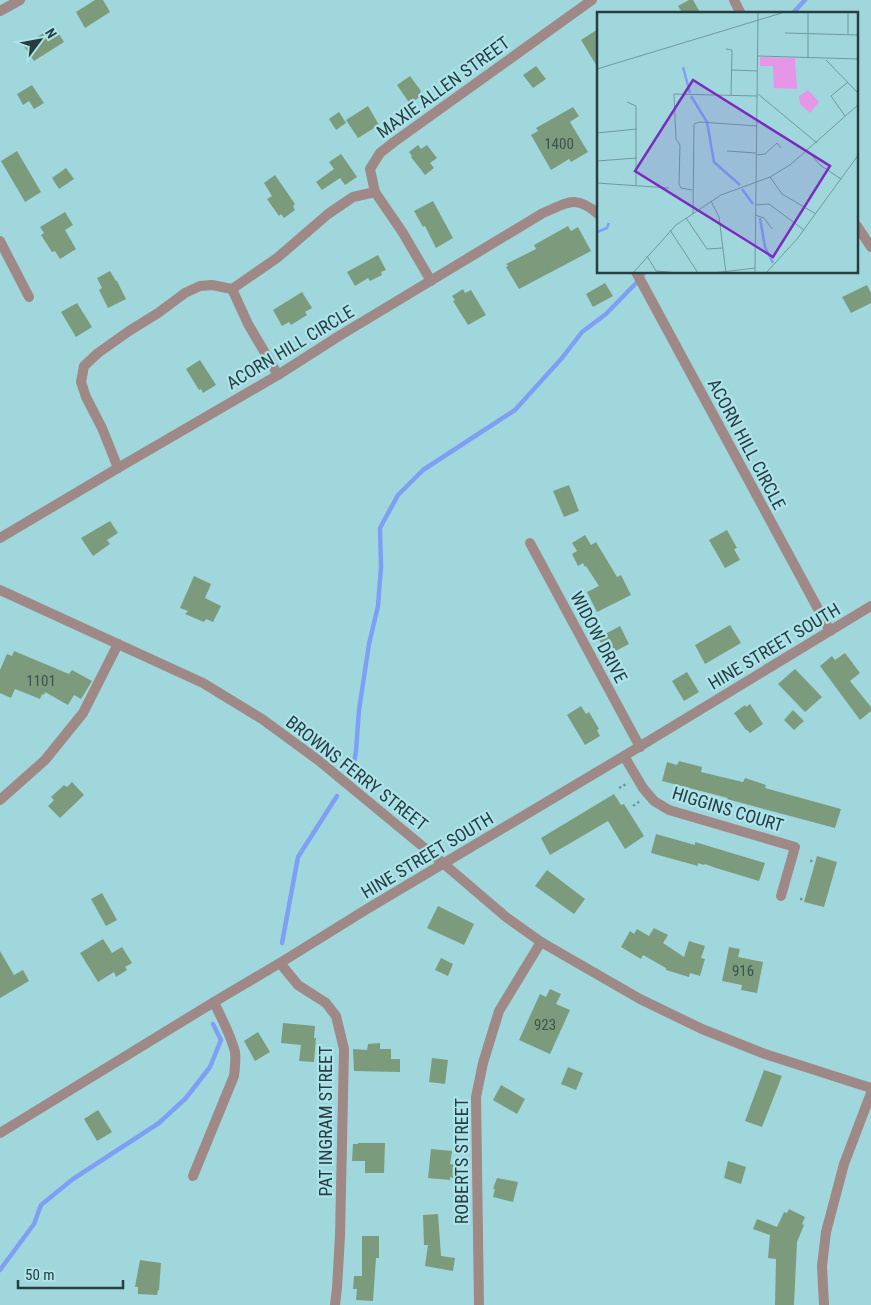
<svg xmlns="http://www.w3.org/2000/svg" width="871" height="1305" viewBox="0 0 871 1305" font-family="'Roboto Condensed',sans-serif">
<rect width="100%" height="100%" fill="#a0d7dd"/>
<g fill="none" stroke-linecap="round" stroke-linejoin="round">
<g stroke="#7da0f5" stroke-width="4.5">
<polyline points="792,14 805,0"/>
<polyline points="352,774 356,751 359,710 369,644 378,606 381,567 380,528 398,495 423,470 515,410 562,358 582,332 606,314 642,277 644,272"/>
<polyline points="282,943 298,857 337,796"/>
<polyline points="0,1270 34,1224 41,1205 73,1179 159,1123 186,1098 210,1067 221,1040 213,1024"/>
</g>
</g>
<g fill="#7b9b7c">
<polygon points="95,0 103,0 110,12 85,28 76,12"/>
<polygon points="689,0 693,0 701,14 683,14 678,6"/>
<polygon points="54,26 64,42 34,61 24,46"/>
<polygon points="598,29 598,68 581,40"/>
<polygon points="536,66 546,79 533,88 523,75"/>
<polygon points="410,76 421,91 420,92 422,95 410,104 397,85"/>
<polygon points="32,85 44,103 34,109 29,101 23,105 17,94"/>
<polygon points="368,106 379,125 358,138 346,120"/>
<polygon points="573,107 579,116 570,122 588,152 571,162 569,159 551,170 531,135 538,131 536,128"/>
<polygon points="339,112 346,123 336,130 329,119"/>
<polygon points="418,145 421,149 427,145 437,158 430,163 434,168 425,175 411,157 412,156 409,152"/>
<polygon points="17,151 41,192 25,202 1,161"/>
<polygon points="341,154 357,177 345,185 340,178 322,190 316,182 334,169 329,162"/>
<polygon points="66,168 74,179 59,189 52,178"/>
<polygon points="275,175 295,204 293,206 295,210 284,218 281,214 279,216 267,199 272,196 264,183"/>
<polygon points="433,201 453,238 436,248 425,226 423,227 414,211"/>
<polygon points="65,212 73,225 65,230 76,249 60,259 55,251 52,252 41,235 44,233 40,227"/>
<polygon points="568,226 571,231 578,227 591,251 519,289 506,267 508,266 506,264 536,249 534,245"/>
<polygon points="378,255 386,270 381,272 382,275 370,281 368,278 355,286 347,272"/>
<polygon points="110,271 116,281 117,281 126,299 108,308 99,290 102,288 97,278"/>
<polygon points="605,283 613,296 593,307 586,294"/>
<polygon points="867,285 871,293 871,303 851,313 842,297"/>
<polygon points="463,289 465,293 471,290 486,315 468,325 453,301 455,300 452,296"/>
<polygon points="302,292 312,308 305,312 307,315 291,325 289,322 282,326 273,310"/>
<polygon points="77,303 92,327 76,337 61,312"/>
<polygon points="200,360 216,385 203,393 201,389 199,390 186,369"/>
<polygon points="569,485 579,511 564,517 553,491"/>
<polygon points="110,521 118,533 107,540 110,544 93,556 81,538"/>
<polygon points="727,530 737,548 734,549 740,560 725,568 709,540"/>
<polygon points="585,535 591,545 596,542 617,577 621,575 631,595 597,612 587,592 599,586 586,566 585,567 583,563 578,566 572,554 577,551 572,543"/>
<polygon points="194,576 211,584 205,598 221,606 213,622 206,619 204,622 185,614 188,611 180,608"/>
<polygon points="730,625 741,643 705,664 695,645"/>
<polygon points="620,626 629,644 608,655 598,638"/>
<polygon points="14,651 69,674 72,670 92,681 81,699 74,695 68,705 45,692 44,695 42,694 40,699 15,689 11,698 0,693 0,670 7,654 12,656"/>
<polygon points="845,653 860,673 850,681 871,707 871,711 860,720 820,666 832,656 835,660"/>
<polygon points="795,669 822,697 805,712 778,684"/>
<polygon points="687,672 699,692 684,701 672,681"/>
<polygon points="750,704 763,724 750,733 747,730 746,730 734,713 745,705 746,707"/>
<polygon points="581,706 586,714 589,712 599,729 597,730 600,736 585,745 567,715"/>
<polygon points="793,710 804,721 794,730 784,720"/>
<polygon points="679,761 702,767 701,772 743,782 745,778 766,785 765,788 841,809 835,828 727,799 728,798 662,781 667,762 677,765"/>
<polygon points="72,782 84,795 60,818 48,806 54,800 51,797 64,785 67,787"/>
<polygon points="614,794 621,805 624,804 644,836 625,849 608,821 550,855 541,838"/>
<polygon points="656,834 695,845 695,842 765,863 759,881 716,868 705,864 704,865 698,863 698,866 651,853"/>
<polygon points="817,856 837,862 824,907 804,902"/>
<polygon points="547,870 585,899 574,914 535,886"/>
<polygon points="102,893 117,920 106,926 91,899"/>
<polygon points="438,906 474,924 464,945 427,928"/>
<polygon points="654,928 668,935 663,943 684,957 689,941 705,946 701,958 705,959 700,976 690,973 689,977 666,970 666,968 643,955 641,959 621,947 630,931 634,934 637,929 649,936"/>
<polygon points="103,939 112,953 122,947 132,963 125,967 127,970 116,977 114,972 98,982 80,953"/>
<polygon points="729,947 740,949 738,957 763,962 757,993 741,990 742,985 722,981"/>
<polygon points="0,951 14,975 23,970 29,981 0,998"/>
<polygon points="441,958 453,964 448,976 435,970"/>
<polygon points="550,989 561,994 556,1004 570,1010 550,1054 519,1040 540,994 546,997"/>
<polygon points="283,1023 315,1026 314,1038 316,1038 314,1062 299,1061 301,1045 281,1043"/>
<polygon points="258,1032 270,1052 255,1061 244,1041"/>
<polygon points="380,1043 380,1049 391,1049 391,1059 400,1059 400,1072 354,1071 353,1049 367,1050 368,1044"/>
<polygon points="432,1058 448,1060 445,1084 429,1082"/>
<polygon points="568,1067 583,1073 576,1090 561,1084"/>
<polygon points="764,1070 782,1076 762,1127 745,1121"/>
<polygon points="501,1085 525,1099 517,1114 493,1100"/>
<polygon points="98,1110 112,1132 97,1141 84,1119"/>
<polygon points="358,1143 385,1143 384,1173 365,1173 365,1161 352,1161 353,1144 358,1144"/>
<polygon points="431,1149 452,1151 450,1164 456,1165 454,1178 450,1177 450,1180 428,1178"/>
<polygon points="728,1161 746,1167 741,1184 724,1178"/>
<polygon points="497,1178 518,1182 513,1202 493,1197 495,1189 493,1189"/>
<polygon points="789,1209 805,1217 802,1224 804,1225 797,1242 794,1305 775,1305 776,1259 768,1258 770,1235 753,1229 757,1219 777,1227 784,1212 787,1213"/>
<polygon points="438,1214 441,1256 455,1258 453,1271 425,1266 428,1245 424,1245 423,1215"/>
<polygon points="362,1236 379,1236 379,1258 376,1258 373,1301 356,1300 357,1289 353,1289 354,1276 362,1276"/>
<polygon points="140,1260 161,1263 159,1290 158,1290 157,1295 138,1294 138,1287 135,1287"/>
</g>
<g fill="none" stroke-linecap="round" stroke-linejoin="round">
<g stroke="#6e989c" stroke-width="2.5" stroke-dasharray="2.5 2.5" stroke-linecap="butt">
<polyline points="619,788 628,783"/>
<polyline points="633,806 640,801"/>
<polyline points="810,861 814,861"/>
<polyline points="800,899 804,899"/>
</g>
<g stroke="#9e8987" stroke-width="10">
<polyline points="734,0 741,14"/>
<polyline points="0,11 20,0"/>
<polyline points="857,226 871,247"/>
<polyline points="0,241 29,297"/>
<polyline points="636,272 830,631"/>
<polyline points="431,281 403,233 375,192 370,169 380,153 394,142 592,0"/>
<polyline points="232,289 248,324 278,375"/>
<polyline points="118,468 102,428 86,397 81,382 84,366 98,353 129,331 158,313 185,293 200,286 212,285 232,289 277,258 328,214 353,197 375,192"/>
<path d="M0,538L118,468L278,375L339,336L543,213C567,203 575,194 598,214"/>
<polyline points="530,543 640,747"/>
<polyline points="624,756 643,788 654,801 669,810 795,847 781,896"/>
<polyline points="0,800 45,760 83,713 118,644"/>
<polyline points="280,963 298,985 326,1003 336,1016 344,1049 340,1236 337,1288 335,1305"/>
<path d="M193,1176L234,1076C235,1068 236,1060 235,1052C231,1035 221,1018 214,1002"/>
<polyline points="479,1305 476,1097 483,1063 499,1011 541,942"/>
<polyline points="824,1305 822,1266 826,1232 844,1164 871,1093"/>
</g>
<g stroke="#9e8987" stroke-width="10">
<polyline points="0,590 203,683 262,719 318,760 444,864 506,917 541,942 640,999 702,1029 765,1054 871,1088"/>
<polyline points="0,1133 214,1002 280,963 367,909 624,756 871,606"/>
</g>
</g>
<g text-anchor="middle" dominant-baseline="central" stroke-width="4.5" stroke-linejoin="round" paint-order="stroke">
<g font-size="15" fill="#3c544f">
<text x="559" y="144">1400</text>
<text x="41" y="681">1101</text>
<text x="743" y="971">916</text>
<text x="545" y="1025">923</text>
</g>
<g font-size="18" fill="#273d40" stroke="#ade4eb">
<text transform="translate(443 87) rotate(-36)">MAXIE ALLEN STREET</text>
<text transform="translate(290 347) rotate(-31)">ACORN HILL CIRCLE</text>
<text transform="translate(747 444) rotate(62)">ACORN HILL CIRCLE</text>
<text transform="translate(599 637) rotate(62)">WIDOW DRIVE</text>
<text transform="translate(774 646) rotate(-31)">HINE STREET SOUTH</text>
<text transform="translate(357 773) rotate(38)">BROWNS FERRY STREET</text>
<text transform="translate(728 809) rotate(17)">HIGGINS COURT</text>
<text transform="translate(427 855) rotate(-31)">HINE STREET SOUTH</text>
<text transform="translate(325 1121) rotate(-90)">PAT INGRAM STREET</text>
<text transform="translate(461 1161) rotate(-90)">ROBERTS STREET</text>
</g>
</g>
<g transform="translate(597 12)">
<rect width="261" height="261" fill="#a0d7dd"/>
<path d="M163,45L198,46L200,77L177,76L176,54H163ZM211,78L222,90L213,101L203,92L202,84Z" fill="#e596e7"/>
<path fill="none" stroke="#7da0f5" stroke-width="2.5" d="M86,55L93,81M94,84L110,110L117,150L143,173M145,177L156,192M163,206L168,235L176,251M0,220L10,216L12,211"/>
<path fill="none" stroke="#70999e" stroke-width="1" d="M188,21L262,23M251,22V0M129,37L135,38L134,83M161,44L262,47M211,45V0M229,48L262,82M0,57L188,0M134,58L161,59M161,82L220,131M30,90L39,94V174M248,104L234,84L251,70M0,121L40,117M130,139L159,141M211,139L223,153L244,167M159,143L168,142L180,131L184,136M0,149L40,146M173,165L185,182L219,202M0,171L72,176M95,178L84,176L82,172L83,133L79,127L77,82L160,84M114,189L122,205L129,261M158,193L172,192L207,218M96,202L97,112L103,110L160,114M158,203L167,206L175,217M89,206L110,237L126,236M73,218L101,261M50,244L59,259L83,261M36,261L79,213L124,183L173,165L193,153L262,92M116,261L158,256M158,261L161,0M169,261L200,227L262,142"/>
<path fill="#7b2cbf" fill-opacity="0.15" stroke="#7b2cbf" stroke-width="2.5" d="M96,68L233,154L176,245L38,159Z"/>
<rect width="261" height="261" fill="none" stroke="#273d40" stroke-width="2.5"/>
</g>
<g transform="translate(40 40) rotate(58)" stroke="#ade4eb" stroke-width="4" paint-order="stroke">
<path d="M0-4L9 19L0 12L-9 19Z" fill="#273d40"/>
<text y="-8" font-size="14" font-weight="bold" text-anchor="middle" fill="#273d40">N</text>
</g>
<path d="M18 1280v8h105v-8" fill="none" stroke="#273d40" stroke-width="2.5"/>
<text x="25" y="1280" font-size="15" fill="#273d40" stroke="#ade4eb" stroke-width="4" paint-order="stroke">50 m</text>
</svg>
